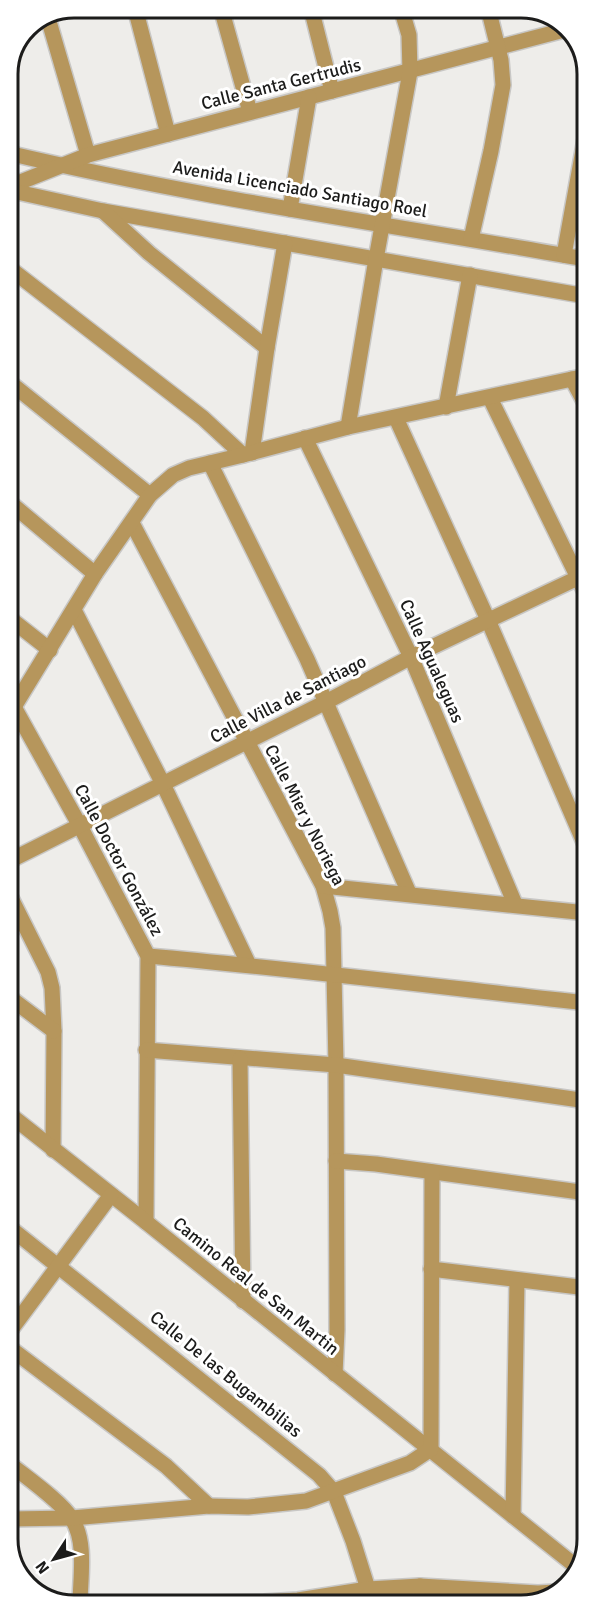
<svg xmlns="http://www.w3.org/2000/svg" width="595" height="1613" viewBox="0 0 595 1613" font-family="Signika,sans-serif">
<rect width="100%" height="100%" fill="#eeedea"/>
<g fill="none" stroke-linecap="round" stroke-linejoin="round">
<g stroke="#c8c7c5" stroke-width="18">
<g id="minor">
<polyline points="135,8 168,134"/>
<polyline points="221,8 250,112"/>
<polyline points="311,8 332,91"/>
<polyline points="48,18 88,155"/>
<path d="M8,153C198,198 393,225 585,259"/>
<polyline points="8,187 88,155 568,29"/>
<polyline points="8,190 103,211 586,296"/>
<polyline points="290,209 309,97"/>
<polyline points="103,211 149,253 267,348"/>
<polyline points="471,239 491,151 503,85 501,60 488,8"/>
<polyline points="564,255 585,139"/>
<polyline points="8,267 203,418 243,455"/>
<polyline points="572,379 586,405"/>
<polyline points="8,381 150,495"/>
<polyline points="490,398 586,594"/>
<polyline points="446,407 470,275"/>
<polyline points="396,418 488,620 586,847"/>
<polyline points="348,427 376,259 410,72 409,35 401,8"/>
<polyline points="305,438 411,657 515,904"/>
<polyline points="252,453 267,348 285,243"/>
<polyline points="210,463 307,659 409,893"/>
<polyline points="8,501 95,574"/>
<polyline points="132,523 323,886 330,911 333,928 336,1065 337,1330 335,1374"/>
<polyline points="74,610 163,784 249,965"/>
<polyline points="8,617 50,650"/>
<polyline points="14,707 80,826 148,956 146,1222"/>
<polyline points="9,715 95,574 150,495 173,475 189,468 243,455 348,427 586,376"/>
<polyline points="9,861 326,702 411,657 586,574"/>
<polyline points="323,886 587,913"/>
<polyline points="9,894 48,972 52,988 54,1031 53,1150"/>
<path d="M148,956C295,969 440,987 587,1003"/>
<polyline points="9,997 54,1031"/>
<polyline points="146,1050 336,1065 587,1101"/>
<polyline points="240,1059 243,1301"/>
<polyline points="9,1114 146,1222 578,1568"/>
<polyline points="336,1161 376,1164 587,1193"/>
<polyline points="9,1227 319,1475 334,1492 353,1541 368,1589"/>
<polyline points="431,1269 587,1288"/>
<polyline points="10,1331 111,1195"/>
<polyline points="10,1348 166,1466 209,1506"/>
<path d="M10,1464C26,1477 62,1502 72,1519C87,1542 80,1579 80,1605"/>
<polyline points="513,1516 517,1280"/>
<polyline points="10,1519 72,1518 209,1506 248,1507 306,1501 410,1463 431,1449 432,1172"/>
<polyline points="420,1586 423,1604"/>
<polyline points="80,1605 264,1602 298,1600 368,1589 420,1586 538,1593 555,1592"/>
</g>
</g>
<use href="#minor" stroke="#b6965c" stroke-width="15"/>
</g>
<g text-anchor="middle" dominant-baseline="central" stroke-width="6" stroke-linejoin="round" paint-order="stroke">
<g font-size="18" fill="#1c1c1b" stroke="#fff">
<text transform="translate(281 84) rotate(-14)">Calle Santa Gertrudis</text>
<text transform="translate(300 189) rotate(10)">Avenida Licenciado Santiago Roel</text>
<text transform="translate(432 661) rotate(66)">Calle Agualeguas</text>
<text transform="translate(288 699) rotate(-27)">Calle Villa de Santiago</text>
<text transform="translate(305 815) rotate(63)">Calle Mier y Noriega</text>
<text transform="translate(119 860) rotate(62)">Calle Doctor González</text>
<text transform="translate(256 1286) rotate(39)">Camino Real de San Martin</text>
<text transform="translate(226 1374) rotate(39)">Calle De las Bugambilias</text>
</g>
</g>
<path d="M0 0H595V1613H0ZM74 18H521A56 56 0 0 1 577 74V1539A56 56 0 0 1 521 1595H74A56 56 0 0 1 18 1539V74A56 56 0 0 1 74 18Z" fill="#fff" fill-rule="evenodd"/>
<path fill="none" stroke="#1c1c1b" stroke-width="3" d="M74 18H521A56 56 0 0 1 577 74V1539A56 56 0 0 1 521 1595H74A56 56 0 0 1 18 1539V74A56 56 0 0 1 74 18Z"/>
<g transform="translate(54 1559) rotate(234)" stroke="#ffffff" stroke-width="4.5" paint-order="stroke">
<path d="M0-4.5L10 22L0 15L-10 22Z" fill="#1c1c1b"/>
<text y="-9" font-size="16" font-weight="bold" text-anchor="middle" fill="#1c1c1b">N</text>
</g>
</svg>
